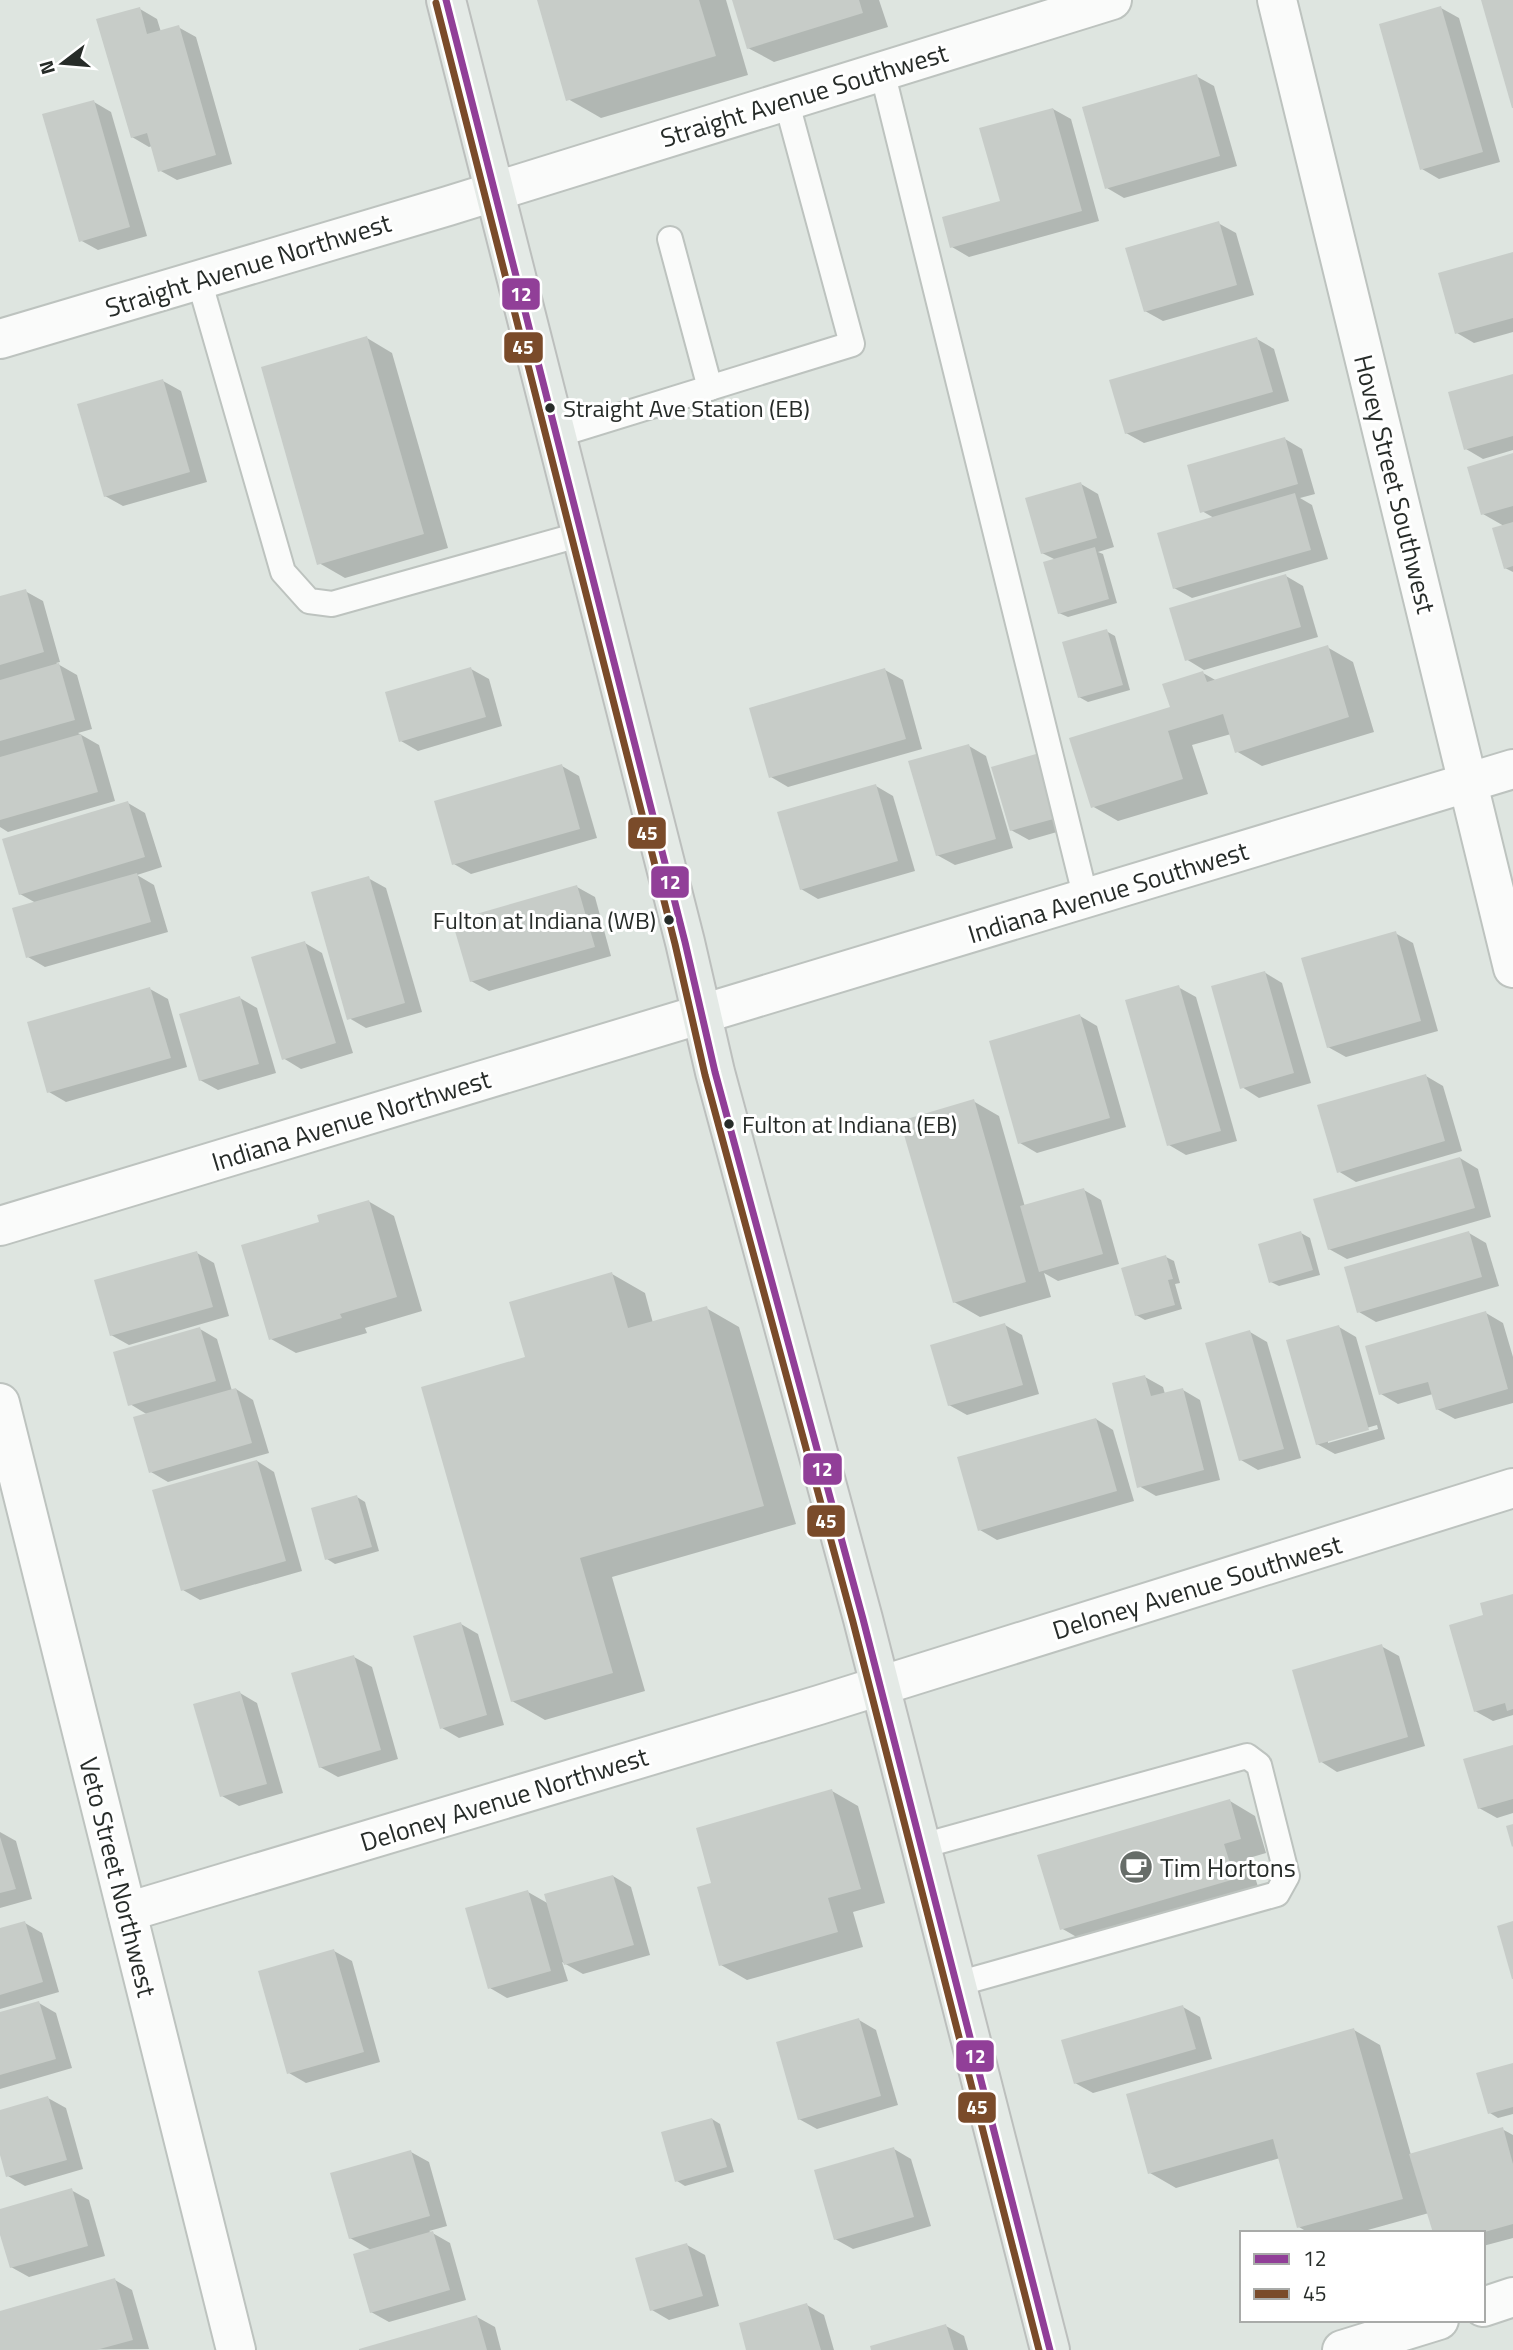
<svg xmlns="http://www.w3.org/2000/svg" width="1513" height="2350" viewBox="0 0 1513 2350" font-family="'Titillium Web',sans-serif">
<rect width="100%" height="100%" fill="#dee5e0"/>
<g fill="#0003" fill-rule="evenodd">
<polygon points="539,0 726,0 748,75 601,118 568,99"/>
<polygon points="734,0 879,0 888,27 774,62 748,48"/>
<polygon points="1441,8 1459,18 1500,162 1439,179 1422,169"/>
<polygon points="140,9 157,19 161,32 178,27 196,37 232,164 177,180 159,170 152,146 149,147 132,137"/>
<polygon points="1196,76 1214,86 1237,166 1124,198 1107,188"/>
<polygon points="94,102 111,112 147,236 98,250 80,240"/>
<polygon points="1053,109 1071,119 1099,221 969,257 952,247 1002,202"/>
<polygon points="1218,223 1236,233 1254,295 1163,321 1145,311"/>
<polygon points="1513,253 1513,332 1474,343 1457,333"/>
<polygon points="367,338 392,353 448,548 345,578 319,563"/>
<polygon points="1257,339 1274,349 1289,401 1144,443 1126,433"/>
<polygon points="1513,375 1513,450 1483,459 1466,449"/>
<polygon points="163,381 181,391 207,482 123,506 105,496"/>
<polygon points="1285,439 1302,449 1315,494 1300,498 1312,505 1328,559 1192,598 1174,588 1214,518 1202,511"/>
<polygon points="1513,455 1513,572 1505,568 1504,526 1483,514"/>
<polygon points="1081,484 1098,494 1114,547 1098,552 1103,554 1117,603 1068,617 1059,613 1056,560 1042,553"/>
<polygon points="1286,576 1303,586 1318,637 1204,670 1186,659"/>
<polygon points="25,591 43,601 60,662 56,663 77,675 92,729 78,733 99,745 115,801 8,832 0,827 0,598"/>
<polygon points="1106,631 1115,636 1130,690 1088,702 1079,697"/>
<polygon points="1327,647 1353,662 1374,732 1262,766 1236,751 1231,734 1192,745 1208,794 1118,821 1092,806 1203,673 1217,681"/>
<polygon points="471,669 489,679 502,726 418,751 401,741"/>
<polygon points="885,670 903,680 922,749 788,787 771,777"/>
<polygon points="969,746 986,756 1013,848 955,865 937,855"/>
<polygon points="562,766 579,776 597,838 471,874 454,864"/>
<polygon points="994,768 1078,826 1029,840 1011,830"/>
<polygon points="876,786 893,796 915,871 818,899 801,889"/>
<polygon points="128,803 145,813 162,867 137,875 154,885 168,932 45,967 28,957 36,903 20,894"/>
<polygon points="368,878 386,888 422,1012 366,1028 349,1018"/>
<polygon points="577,887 595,897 611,956 489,991 471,981"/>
<polygon points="1395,933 1413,943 1438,1031 1346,1057 1328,1047"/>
<polygon points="305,943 322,953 353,1053 301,1069 283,1058"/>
<polygon points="1264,972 1282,983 1311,1083 1259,1098 1242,1087"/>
<polygon points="1178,987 1196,997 1237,1141 1186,1155 1169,1145"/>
<polygon points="150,989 168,999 187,1067 66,1102 49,1092"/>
<polygon points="240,998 257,1008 276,1073 218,1090 200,1080"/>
<polygon points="1080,1016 1097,1026 1126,1127 1037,1153 1020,1143"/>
<polygon points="1426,1076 1443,1086 1462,1151 1356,1182 1338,1171"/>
<polygon points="973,1101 999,1116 1025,1207 1084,1190 1101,1200 1119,1264 1058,1281 1044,1273 1051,1297 980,1317 954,1302"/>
<polygon points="1460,1158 1478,1169 1491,1217 1347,1259 1329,1249"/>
<polygon points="368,1201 394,1216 422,1311 365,1328 367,1333 296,1353 271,1339 322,1223"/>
<polygon points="1301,1233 1310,1238 1320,1275 1279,1286 1271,1282"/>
<polygon points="1469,1233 1486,1243 1499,1286 1376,1322 1359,1312"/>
<polygon points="197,1253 214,1263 229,1316 129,1345 111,1335"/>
<polygon points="1166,1257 1174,1261 1180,1283 1175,1284 1182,1309 1145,1320 1136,1315"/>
<polygon points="612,1274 645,1293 653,1323 706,1308 739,1327 796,1524 612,1577 645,1691 545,1720 512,1701"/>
<polygon points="1486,1313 1503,1323 1513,1357 1513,1403 1455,1419 1437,1409 1433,1394 1398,1404 1381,1394"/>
<polygon points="1005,1325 1022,1335 1039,1394 967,1415 949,1405"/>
<path d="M1339,1327L1356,1337L1385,1439L1335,1454L1317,1444ZM1377,1425L1378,1429L1328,1443V1439Z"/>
<polygon points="200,1329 217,1339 232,1391 236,1389 253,1400 269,1453 168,1482 151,1472 148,1415 130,1404"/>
<polygon points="1250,1332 1267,1342 1301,1458 1258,1470 1241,1460"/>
<polygon points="1145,1377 1163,1387 1165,1394 1183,1390 1200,1400 1220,1480 1156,1496 1139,1486"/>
<polygon points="1096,1419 1113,1430 1134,1501 997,1540 980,1530"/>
<polygon points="257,1461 274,1472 302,1571 200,1600 183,1590"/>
<polygon points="357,1497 365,1502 379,1551 335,1564 327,1559"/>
<polygon points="1513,1596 1513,1715 1493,1721 1475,1711"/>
<polygon points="461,1624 478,1634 504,1725 459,1738 442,1728"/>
<polygon points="1381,1646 1399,1656 1425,1746 1337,1772 1320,1761"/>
<polygon points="354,1657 372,1667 398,1759 338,1777 320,1767"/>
<polygon points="240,1693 257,1703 283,1793 239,1806 222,1796"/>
<polygon points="1513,1747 1513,1813 1497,1818 1479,1808"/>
<polygon points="832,1791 858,1806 885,1903 853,1912 863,1947 747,1980 721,1965 713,1884"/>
<polygon points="1230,1801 1255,1816 1266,1853 1249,1858 1260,1893 1087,1943 1061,1928"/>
<polygon points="0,1832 16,1841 32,1899 0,1908"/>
<polygon points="613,1876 631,1887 650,1955 583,1974 562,1962 568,1981 507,1998 490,1988 528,1892 549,1904"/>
<polygon points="25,1923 42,1933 59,1992 0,2009 0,1930"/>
<polygon points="334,1951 352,1961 380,2062 306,2083 289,2073"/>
<polygon points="39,2003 56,2013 72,2068 0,2089 0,2014"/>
<polygon points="1183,2007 1200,2017 1212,2059 1093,2093 1075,2083"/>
<polygon points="859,2020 876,2030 898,2105 817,2129 799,2119"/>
<polygon points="1354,2030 1380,2045 1411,2155 1502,2129 1513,2135 1513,2238 1483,2246 1483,2233 1435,2233 1429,2213 1357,2233 1309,2233 1299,2227 1280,2158 1176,2188 1150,2173"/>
<polygon points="1513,2064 1513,2114 1498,2118 1490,2113"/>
<polygon points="48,2098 66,2108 83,2169 25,2186 8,2176 0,2148 0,2111"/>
<polygon points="712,2119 720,2124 734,2172 685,2186 677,2181"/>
<polygon points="894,2149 911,2159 931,2226 853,2249 835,2239"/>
<polygon points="411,2152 429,2162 447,2226 429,2231 450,2243 466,2300 389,2322 371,2312 371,2250 350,2238"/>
<polygon points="71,2190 89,2200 105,2256 29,2277 11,2267 0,2228 0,2211"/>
<polygon points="687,2245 705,2255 719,2306 669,2320 652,2310"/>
<polygon points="115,2280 132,2290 149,2349 0,2350 0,2313"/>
<polygon points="807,2305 824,2315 834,2350 748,2350"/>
<polygon points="477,2317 495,2327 501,2350 363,2350"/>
<polygon points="946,2326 964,2336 968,2350 873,2350"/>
</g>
<g fill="#c7ccc8">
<polygon points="537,0 699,0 716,56 566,101"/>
<polygon points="732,0 859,0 863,13 747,49"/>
<polygon points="1481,0 1513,0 1513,108 1512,108"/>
<polygon points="1441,6 1483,152 1420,170 1379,24"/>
<polygon points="140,7 147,34 179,25 216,155 158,172 147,133 131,138 96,19"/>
<polygon points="1197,74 1220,156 1105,189 1082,107"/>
<polygon points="94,100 130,227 79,242 42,114"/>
<polygon points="1053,108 1082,211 950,248 942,217 1000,201 979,128"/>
<polygon points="1219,221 1237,285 1144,312 1125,248"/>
<polygon points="1513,252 1513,318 1455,334 1438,273"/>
<polygon points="367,336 424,534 317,565 261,367"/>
<polygon points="1257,337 1273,392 1125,434 1109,380"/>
<polygon points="1513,374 1513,436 1464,450 1448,392"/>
<polygon points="163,379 190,472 104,497 77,404"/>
<polygon points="1285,437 1298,484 1200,513 1187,465"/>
<polygon points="1513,453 1513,506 1481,515 1467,467"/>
<polygon points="1081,482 1097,538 1041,554 1025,498"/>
<polygon points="1295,493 1311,550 1173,589 1157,533"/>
<polygon points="1513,522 1513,566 1504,569 1492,528"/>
<polygon points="1095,547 1109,599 1058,614 1043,562"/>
<polygon points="1286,574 1301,627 1185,661 1169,608"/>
<polygon points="26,589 44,652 0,665 0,596"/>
<polygon points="1107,629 1123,685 1078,698 1062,642"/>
<polygon points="1328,645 1349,717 1235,753 1223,714 1168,731 1183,779 1091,808 1069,738 1170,707 1162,684 1203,671 1207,682"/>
<polygon points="59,663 75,720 0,741 0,680"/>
<polygon points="471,667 486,717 399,742 385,692"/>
<polygon points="885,668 906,739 769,778 749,708"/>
<polygon points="81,734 98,792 0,820 0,757"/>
<polygon points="969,744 996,839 936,856 908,761"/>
<polygon points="1043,752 1061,817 1010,831 991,767"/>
<polygon points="562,764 580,829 452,865 434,801"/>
<polygon points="876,784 898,861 800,890 777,812"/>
<polygon points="128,801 145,857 19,895 2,839"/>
<polygon points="137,873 151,922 26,958 12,908"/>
<polygon points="369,876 405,1003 347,1020 311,892"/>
<polygon points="577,885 595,947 470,982 452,921"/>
<polygon points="1396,931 1421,1021 1327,1048 1301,958"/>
<polygon points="305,941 336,1043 282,1060 251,957"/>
<polygon points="1265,971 1294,1073 1240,1089 1211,986"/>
<polygon points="1179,985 1221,1131 1167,1146 1125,1000"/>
<polygon points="150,987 171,1058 47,1093 27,1022"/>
<polygon points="240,996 259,1064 199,1081 179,1014"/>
<polygon points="1080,1014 1110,1118 1018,1144 989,1041"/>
<polygon points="1426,1074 1445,1141 1337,1173 1317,1105"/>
<polygon points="974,1099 1026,1282 953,1303 900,1121"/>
<polygon points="1460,1157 1475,1208 1328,1250 1313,1199"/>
<polygon points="1084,1188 1103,1254 1039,1272 1020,1206"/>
<polygon points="369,1200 397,1297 340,1314 342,1318 269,1340 241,1245 319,1222 317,1215"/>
<polygon points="1301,1231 1313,1270 1269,1283 1258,1244"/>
<polygon points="1469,1231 1482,1277 1357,1313 1344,1267"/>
<polygon points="197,1251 213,1307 110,1336 94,1280"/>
<polygon points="1166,1255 1173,1279 1168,1280 1175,1305 1135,1316 1121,1268"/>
<polygon points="612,1272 628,1328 707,1306 764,1506 580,1558 613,1673 511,1702 421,1387 525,1357 509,1302"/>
<polygon points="1486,1311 1508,1389 1436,1410 1428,1382 1379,1395 1365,1346"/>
<polygon points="1005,1323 1023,1385 948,1406 930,1345"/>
<polygon points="1339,1325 1369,1430 1316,1445 1286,1340"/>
<polygon points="200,1327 216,1381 128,1406 113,1352"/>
<polygon points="1250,1330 1284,1449 1239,1461 1205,1343"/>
<polygon points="1145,1375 1151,1396 1183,1388 1204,1470 1137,1488 1112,1383"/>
<polygon points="236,1388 252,1443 149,1473 133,1417"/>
<polygon points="1096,1418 1117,1491 978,1531 957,1457"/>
<polygon points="257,1460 286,1561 181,1591 152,1490"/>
<polygon points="357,1495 372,1547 325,1560 311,1508"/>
<polygon points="1513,1594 1513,1709 1507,1711 1505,1703 1474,1712 1449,1625 1483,1615 1480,1603"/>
<polygon points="461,1622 487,1715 440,1729 413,1636"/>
<polygon points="1382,1644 1408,1737 1319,1763 1292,1670"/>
<polygon points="354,1655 381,1750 319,1768 291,1673"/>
<polygon points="240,1691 267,1784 220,1797 193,1704"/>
<polygon points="1513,1745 1513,1799 1478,1809 1463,1759"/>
<polygon points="832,1789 861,1889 828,1898 838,1932 719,1966 697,1887 711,1883 696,1828"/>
<polygon points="1230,1799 1241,1839 1224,1844 1235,1879 1060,1930 1037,1855"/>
<polygon points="1513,1824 1513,1846 1512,1847 1506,1826"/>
<polygon points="0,1837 16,1889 0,1893"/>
<polygon points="613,1875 634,1945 564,1965 544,1894"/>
<polygon points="528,1890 551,1971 488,1989 465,1908"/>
<polygon points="25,1921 43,1982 0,1995 0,1928"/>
<polygon points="1513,1921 1513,1979 1512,1979 1497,1926"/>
<polygon points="334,1949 364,2052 287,2074 258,1971"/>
<polygon points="39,2001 56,2059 0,2075 0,2012"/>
<polygon points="1183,2005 1196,2049 1074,2084 1061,2040"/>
<polygon points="859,2018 881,2096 798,2120 776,2042"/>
<polygon points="1354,2028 1403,2199 1297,2228 1273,2139 1148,2174 1126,2094"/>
<polygon points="1513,2063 1513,2107 1488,2114 1476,2073"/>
<polygon points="48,2096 67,2160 6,2177 0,2155 0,2110"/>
<polygon points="712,2118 727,2167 675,2182 661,2132"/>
<polygon points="1503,2127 1513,2164 1513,2224 1481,2233 1433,2233 1409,2154"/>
<polygon points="894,2147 914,2217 834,2240 814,2170"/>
<polygon points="411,2150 430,2216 349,2239 330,2173"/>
<polygon points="72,2188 88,2246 10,2268 0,2235 0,2209"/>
<polygon points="433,2231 450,2290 370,2313 353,2254"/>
<polygon points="687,2243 703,2296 650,2311 635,2258"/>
<polygon points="115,2278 133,2340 96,2350 0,2350 0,2311"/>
<polygon points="807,2303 821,2350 746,2350 739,2323"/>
<polygon points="477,2315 487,2350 359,2350 359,2349"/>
<polygon points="946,2324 954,2350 871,2350 870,2346"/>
</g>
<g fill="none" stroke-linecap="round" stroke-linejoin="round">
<g stroke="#bdc3bf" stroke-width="28">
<g id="lane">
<polyline points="882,71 1086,899"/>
<polyline points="670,239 710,388"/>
<polyline points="199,280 283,572 309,601 332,604 582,534"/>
<polyline points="557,435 852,344 786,100"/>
<polyline points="922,1846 1247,1756 1259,1765 1287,1876 1277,1894 957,1984"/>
</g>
</g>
<g stroke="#bdc3bf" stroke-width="42">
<g id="street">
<polyline points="1277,0 1513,968"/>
<polyline points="0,339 448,206 1112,0"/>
<polyline points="0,1226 1513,769"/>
<polyline points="0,1403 236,2350"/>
<polyline points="127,1912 819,1705 1513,1488"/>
<polyline points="1483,2307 1513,2297"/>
<polyline points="1342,2350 1439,2320"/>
</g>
</g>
<g stroke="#bcbfbd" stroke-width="42">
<polyline id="primary" points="446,0 685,942 715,1072 863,1619 1050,2350"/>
</g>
<use href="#lane" stroke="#fafbfa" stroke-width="24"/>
<use href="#street" stroke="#fafbfa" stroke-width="38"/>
<use href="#primary" stroke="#e4eae6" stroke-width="38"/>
<g stroke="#fff" stroke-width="12">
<polyline id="bus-1" points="446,0 685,942 715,1072 863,1619 1050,2350"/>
</g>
<g stroke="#fff" stroke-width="12">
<polyline id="bus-2" points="436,3 675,944 705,1075 853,1622 1039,2350"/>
</g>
<use href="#bus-1" stroke="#913f98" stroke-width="7"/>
<use href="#bus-2" stroke="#7a4b2a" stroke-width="7"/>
</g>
<defs>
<g id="cafe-disc" transform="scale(1.75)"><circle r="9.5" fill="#676d69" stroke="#fff"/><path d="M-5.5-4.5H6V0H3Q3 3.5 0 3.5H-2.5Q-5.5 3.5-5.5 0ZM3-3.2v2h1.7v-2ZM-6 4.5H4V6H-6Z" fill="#fff"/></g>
</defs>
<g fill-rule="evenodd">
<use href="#cafe-disc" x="1136" y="1867"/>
</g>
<g fill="#272c29" stroke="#fff" stroke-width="2.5">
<circle cx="550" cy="408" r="6"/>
<circle cx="669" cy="920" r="6"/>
<circle cx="729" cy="1124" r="6"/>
</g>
<g text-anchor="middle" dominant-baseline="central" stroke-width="6" stroke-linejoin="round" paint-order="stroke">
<g font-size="24" fill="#272c29" stroke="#fff" text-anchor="start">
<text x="563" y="408">Straight Ave Station (EB)</text>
<text x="656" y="920" text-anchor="end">Fulton at Indiana (WB)</text>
<text x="742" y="1124">Fulton at Indiana (EB)</text>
</g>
<g font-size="26" fill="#272c29" stroke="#fff">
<text transform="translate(804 95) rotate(-17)">Straight Avenue Southwest</text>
<text transform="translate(248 265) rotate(-17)">Straight Avenue Northwest</text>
<text transform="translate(1395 484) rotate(76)">Hovey Street Southwest</text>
<text transform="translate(1108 892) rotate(-17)">Indiana Avenue Southwest</text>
<text transform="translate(351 1120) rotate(-17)">Indiana Avenue Northwest</text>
<text transform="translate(1197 1587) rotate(-17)">Deloney Avenue Southwest</text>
<text transform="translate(504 1799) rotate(-17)">Deloney Avenue Northwest</text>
<text transform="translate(118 1877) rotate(76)">Veto Street Northwest</text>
</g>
<g font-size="26" fill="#272c29" stroke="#fff" text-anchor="start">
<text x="1160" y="1867">Tim Hortons</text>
</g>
</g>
<g stroke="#fff" stroke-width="2.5">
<rect x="501" y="277" width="40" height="34" rx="7" fill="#913f98"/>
<rect x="503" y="331" width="41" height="33" rx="7" fill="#7a4b2a"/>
<rect x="627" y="816" width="40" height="34" rx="7" fill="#7a4b2a"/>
<rect x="650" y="865" width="40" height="34" rx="7" fill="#913f98"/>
<rect x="802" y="1452" width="41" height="34" rx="7" fill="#913f98"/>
<rect x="806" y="1504" width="40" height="34" rx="7" fill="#7a4b2a"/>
<rect x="955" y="2039" width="40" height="34" rx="7" fill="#913f98"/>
<rect x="957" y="2091" width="40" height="33" rx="7" fill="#7a4b2a"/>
</g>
<g font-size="19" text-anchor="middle" font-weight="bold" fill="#fff">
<text x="521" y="301">12</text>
<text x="523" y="354">45</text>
<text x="647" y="840">45</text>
<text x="670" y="889">12</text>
<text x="822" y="1476">12</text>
<text x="826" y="1528">45</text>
<text x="975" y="2063">12</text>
<text x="977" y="2114">45</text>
</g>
<rect x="1240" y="2231" width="245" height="91" fill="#ffffff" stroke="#a9aba9" stroke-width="2"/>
<rect x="1254" y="2254" width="35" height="10" fill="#913f98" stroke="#a9aba9" stroke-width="2"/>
<text x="1303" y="2266" font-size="21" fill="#272c29">12</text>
<rect x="1254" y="2289" width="35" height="10" fill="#7a4b2a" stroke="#a9aba9" stroke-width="2"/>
<text x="1303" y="2301" font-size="21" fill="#272c29">45</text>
<g transform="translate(63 63) rotate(254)" stroke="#ffffff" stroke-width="5" paint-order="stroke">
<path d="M0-5L12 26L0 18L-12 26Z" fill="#272c29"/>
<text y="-10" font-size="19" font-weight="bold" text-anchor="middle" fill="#272c29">N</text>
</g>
</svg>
